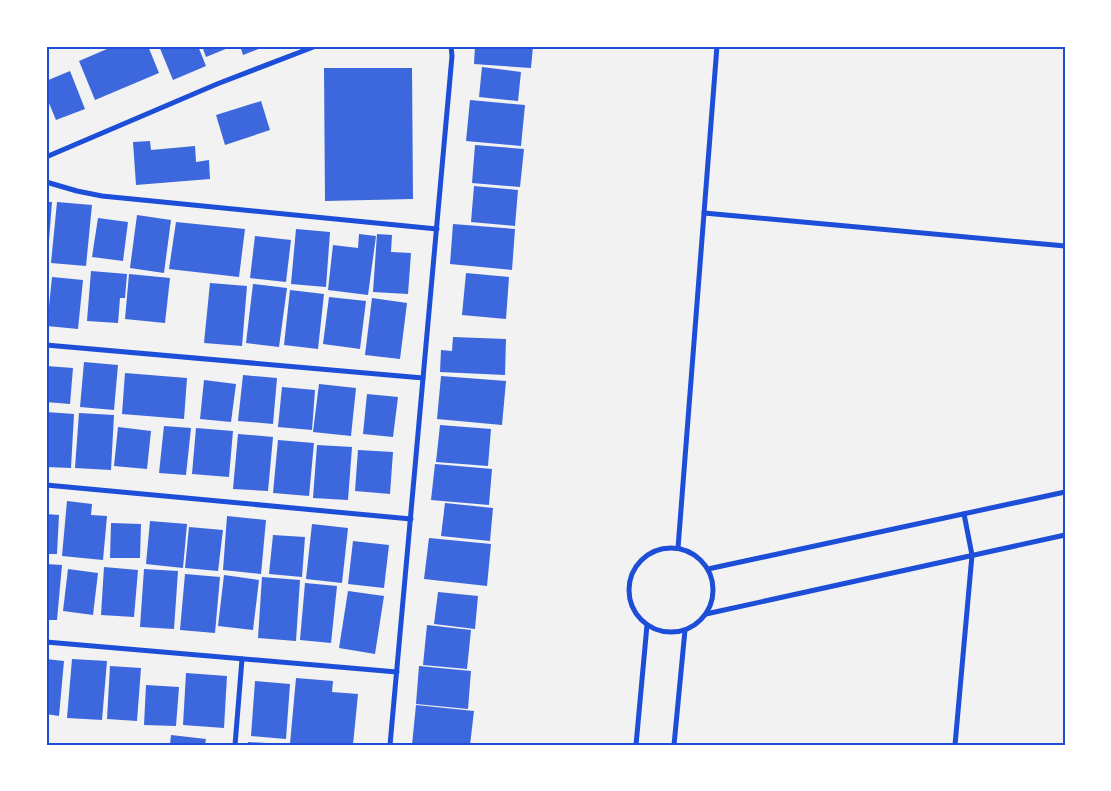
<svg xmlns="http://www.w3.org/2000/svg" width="1111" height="791" viewBox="0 0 1111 791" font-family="'Alegreya Sans',sans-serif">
<rect width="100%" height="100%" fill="#f2f2f2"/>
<g fill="#3d67dc">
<polygon points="114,46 148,46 159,73 95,100 79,61"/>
<polygon points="159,46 198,46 206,66 173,80"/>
<polygon points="202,46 233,46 206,57"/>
<polygon points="240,46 266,46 243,55"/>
<polygon points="475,46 533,46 531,68 474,64"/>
<polygon points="482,67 521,72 518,101 479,97"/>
<polygon points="324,68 412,68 413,199 325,201"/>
<polygon points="70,71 85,109 56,120 46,96 46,81"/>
<polygon points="470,100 525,105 521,146 466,141"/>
<polygon points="261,101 270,130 225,145 216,115"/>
<polygon points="150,141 151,150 195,146 196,162 209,160 210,179 136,185 133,142"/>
<polygon points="475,145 524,149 520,187 472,183"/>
<polygon points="474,186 518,190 515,226 471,222"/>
<polygon points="46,202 52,202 48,253 46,252"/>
<polygon points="57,202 92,205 86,266 51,263"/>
<polygon points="137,215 171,220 164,273 130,268"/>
<polygon points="98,218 128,222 123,261 92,257"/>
<polygon points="176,222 245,229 239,277 169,269"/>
<polygon points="453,224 515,229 512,270 450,264"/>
<polygon points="296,229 330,232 326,287 291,284"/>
<polygon points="359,234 376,236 368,295 328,290 333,245 358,248"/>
<polygon points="377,234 392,235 391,252 411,253 408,294 373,292"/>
<polygon points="255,236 291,240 286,282 250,278"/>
<polygon points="91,271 127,274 125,298 120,298 118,323 87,321"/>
<polygon points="466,273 509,277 506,319 462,315"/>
<polygon points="129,274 170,278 165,323 125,319"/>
<polygon points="52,277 83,280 78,329 47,326"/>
<polygon points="210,283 247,286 242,346 204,343"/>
<polygon points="253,284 287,288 279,347 246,343"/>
<polygon points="290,290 324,294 318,349 284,345"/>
<polygon points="329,297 366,301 360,349 323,344"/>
<polygon points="372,298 407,303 400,359 365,355"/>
<polygon points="453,337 506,339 505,375 440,372 441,350 452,351"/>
<polygon points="84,362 118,365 114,410 80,407"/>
<polygon points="46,366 73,368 70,404 46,402"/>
<polygon points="125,373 187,378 184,419 122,414"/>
<polygon points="243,375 277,378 273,424 238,421"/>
<polygon points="441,376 506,381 502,425 437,419"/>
<polygon points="204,380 236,384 231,422 200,419"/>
<polygon points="319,384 356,388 351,436 313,432"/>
<polygon points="282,387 315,390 312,430 278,427"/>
<polygon points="367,394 398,397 393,437 363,434"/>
<polygon points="46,412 74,414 71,468 46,467"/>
<polygon points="79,413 114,415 111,470 75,468"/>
<polygon points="440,425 491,429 488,466 436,462"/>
<polygon points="164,426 191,428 186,475 159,473"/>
<polygon points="118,427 151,431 147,469 114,466"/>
<polygon points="196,428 233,431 229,477 192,474"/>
<polygon points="238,434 273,437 268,491 233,489"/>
<polygon points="278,440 314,443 309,496 273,493"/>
<polygon points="317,445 352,447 348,500 313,498"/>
<polygon points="358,450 393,452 390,494 355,491"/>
<polygon points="435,464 492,469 489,505 431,500"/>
<polygon points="67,501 92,504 91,515 107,516 103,560 62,556"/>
<polygon points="445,503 493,508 490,541 441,536"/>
<polygon points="46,514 59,515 57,554 46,554"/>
<polygon points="227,516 266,520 261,574 223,570"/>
<polygon points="150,521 187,524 183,568 146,564"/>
<polygon points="111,523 141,524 140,558 110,558"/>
<polygon points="312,524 348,528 342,583 306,579"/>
<polygon points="189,527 223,530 218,571 185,568"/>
<polygon points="273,535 305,537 302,577 269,574"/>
<polygon points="429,538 491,544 487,586 424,579"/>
<polygon points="353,541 389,545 384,588 348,584"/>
<polygon points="46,564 62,565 57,620 46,620"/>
<polygon points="104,567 138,570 134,617 101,615"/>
<polygon points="68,569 98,573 93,615 63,611"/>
<polygon points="144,569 178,571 174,629 140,627"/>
<polygon points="185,574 220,577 215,633 180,630"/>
<polygon points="224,575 259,580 253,630 218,626"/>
<polygon points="262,577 300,580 296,641 258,638"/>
<polygon points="305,583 337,586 331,643 300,640"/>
<polygon points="348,591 384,596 375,654 339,648"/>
<polygon points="438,592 478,596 475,629 434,624"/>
<polygon points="427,625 471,630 467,669 423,665"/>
<polygon points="46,659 64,661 59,716 46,714"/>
<polygon points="72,659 107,661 102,720 67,718"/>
<polygon points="110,666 141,668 137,721 107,719"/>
<polygon points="419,666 471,671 468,709 416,704"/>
<polygon points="186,673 227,676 224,728 183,725"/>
<polygon points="296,678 333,681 332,692 358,694 353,745 290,744"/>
<polygon points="255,681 290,684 286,739 251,736"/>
<polygon points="146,685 179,687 176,726 144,725"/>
<polygon points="416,705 474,711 470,745 412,745"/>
<polygon points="171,735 206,739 205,745 170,745"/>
<polygon points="248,742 267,743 266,745 248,745"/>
</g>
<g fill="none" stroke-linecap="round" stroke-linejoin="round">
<g stroke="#1d4ed8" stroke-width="5">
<polyline points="46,157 217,84 316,46"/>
<polyline points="46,182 77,191 102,196 437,229"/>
<polyline points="704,213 1065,246"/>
<polyline points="46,345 423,378"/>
<polyline points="46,485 411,519"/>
<circle cx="671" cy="590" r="42"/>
<polyline points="678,548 717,46"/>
<polyline points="708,569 1065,492"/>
<polyline points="706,614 1065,535"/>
<polyline points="46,642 397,672"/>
<polyline points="235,745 242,659"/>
<polyline points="390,745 452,56 451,46"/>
<polyline points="636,745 647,625"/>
<polyline points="674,745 685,630"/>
<polyline points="955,745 972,555 964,514"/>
</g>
</g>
<rect width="1111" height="791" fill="none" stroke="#ffffff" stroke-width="95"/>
<rect x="48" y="48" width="1016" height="696" fill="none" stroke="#1d4ed8" stroke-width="2"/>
</svg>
